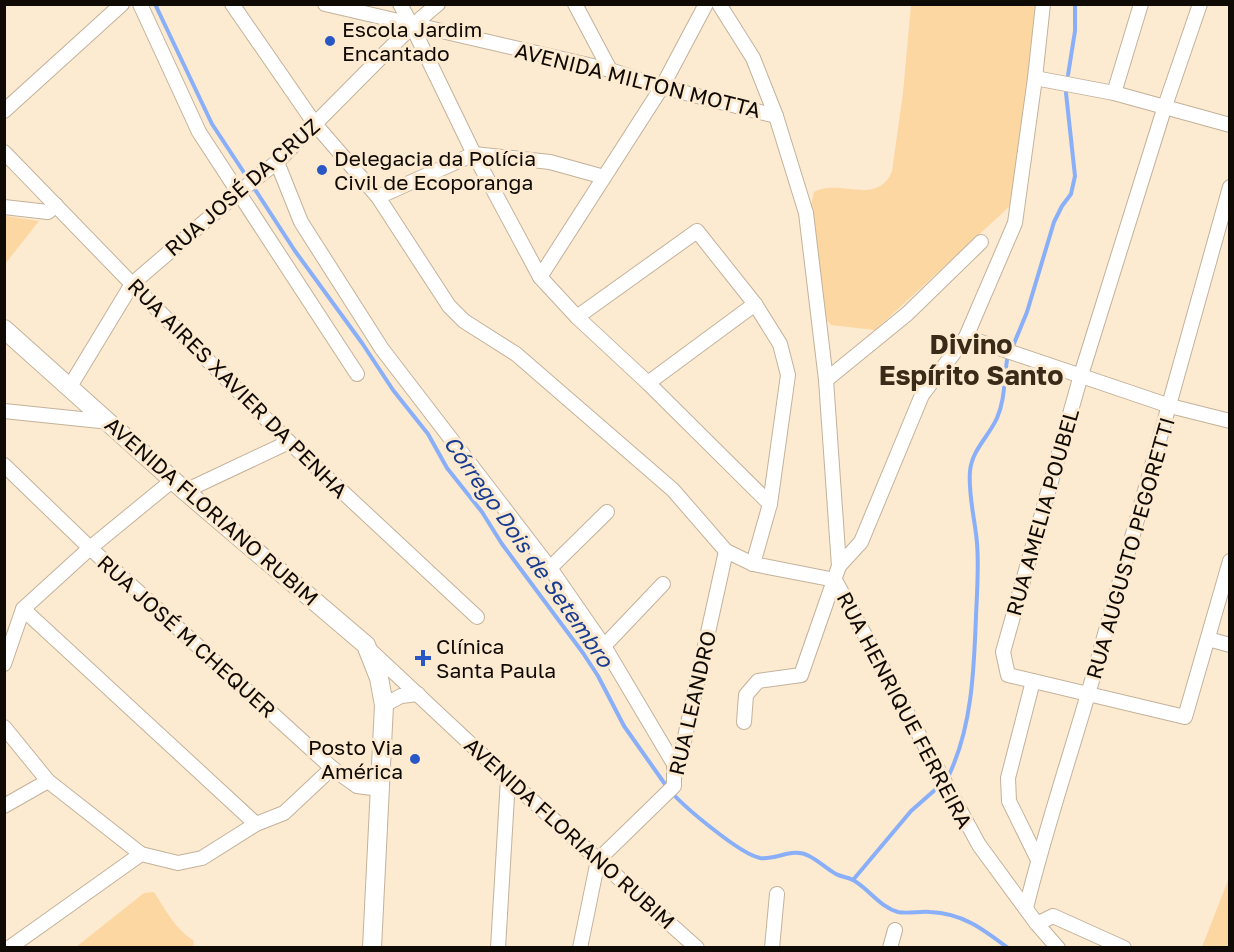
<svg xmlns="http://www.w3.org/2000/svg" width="1234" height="952" viewBox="0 0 1234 952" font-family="'Golos Text',sans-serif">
<rect width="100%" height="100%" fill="#fcead1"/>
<g fill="#fcd7a2">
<path d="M911,5H1039L1014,201L1009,207L875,330L831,325L825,318L810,210L814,192C839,178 878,207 892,171L903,93Z"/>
<polygon points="5,216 39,221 5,264 4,216"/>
<polygon points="1229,878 1229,947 1202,947"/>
<path d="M154,892C165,909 176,930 193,940L194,947H76L144,893Z"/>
</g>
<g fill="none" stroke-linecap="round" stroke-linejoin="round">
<g stroke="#8aaff9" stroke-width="4">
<polyline points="155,4 212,124 243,171 295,251 362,343 393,390 428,434 447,468 482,512 502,544 583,653 598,676 624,726 667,787"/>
<polyline points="1068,75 1075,31 1075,4"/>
<polyline points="1013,346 1027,312 1054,222 1062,206 1071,194 1075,176 1066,93"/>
<path d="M948,777C972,728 974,670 976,616C977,592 979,567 977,543C975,519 968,495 970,471C972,450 989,436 997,418C1005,400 1004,380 1007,360"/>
<path d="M672,793C687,809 740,854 760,858C777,860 793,847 809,856C819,861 827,869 836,874C841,877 848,877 853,880C869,889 880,907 898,912C908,914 920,911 930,912C962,913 983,929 1008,948"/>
<polyline points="853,880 911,811 936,789"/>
</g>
<g stroke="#c3b29a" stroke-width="16">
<g id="minor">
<polyline points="140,4 199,132 357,374"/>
<polyline points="232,4 315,124 378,197 449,306 464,321 516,354 673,490 726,551 753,564 835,580 979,845 1037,924 1058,948"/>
<polyline points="325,4 610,70 662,87 776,116"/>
<polyline points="400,4 412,26 474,154 540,277 577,317 648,383 770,504"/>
<polyline points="575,4 610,70"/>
<polyline points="719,4 753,58 776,116 806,213 826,380 839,566 801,675 758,681 746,695 744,722"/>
<polyline points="1200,4 1165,106 1081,375 1003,652 1008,675 1185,717 1230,561"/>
<polyline points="1035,78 1114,93 1230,125"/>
<polyline points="1114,93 1141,4"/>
<polyline points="4,111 122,4"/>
<polyline points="4,152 132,284 289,442 477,617"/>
<polyline points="277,162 301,222 382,349 550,568 604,646 674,764"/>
<polyline points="378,197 474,154 550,162 604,177"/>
<polyline points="4,207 48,212 56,205"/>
<polyline points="540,277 662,87 706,4"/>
<polyline points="577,317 697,231 755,304 780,344 788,375 770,504 753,564"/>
<polyline points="966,337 1170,406 1230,421"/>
<polyline points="826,380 907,314 981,242"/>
<polyline points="648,383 755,304"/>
<polyline points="69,388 132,284 239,192 277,162 412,26 438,4"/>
<polyline points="4,411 110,422"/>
<polyline points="4,465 90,548 332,768 357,786 380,789"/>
<polyline points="185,491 289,442"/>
<polyline points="839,566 861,542 922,395 966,337 1015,223 1035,78 1043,4"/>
<polyline points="550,568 607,512"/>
<polyline points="23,609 256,824"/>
<polyline points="1208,639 1230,645"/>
<polyline points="604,646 663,584"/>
<polyline points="368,648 508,779 697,948"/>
<polyline points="4,664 23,609 90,548 173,480"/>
<polyline points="1033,681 1008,778 1009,801 1038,860"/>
<polyline points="384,705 401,696 418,694"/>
<polyline points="4,727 48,781 141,854 178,863 202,858 256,824 284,813 332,768"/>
<polyline points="4,806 48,781"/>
<path d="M1026,908C1045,830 1071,754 1093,677C1139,514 1185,351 1230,187"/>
<polyline points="1037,924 1053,916 1124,948"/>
<polyline points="9,948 141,854"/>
<polyline points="498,948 508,779"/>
<polyline points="580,948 598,860 674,786 674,764 681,755 726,551"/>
<polyline points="772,948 777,894"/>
<polyline points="890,948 895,930"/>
</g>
</g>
<g stroke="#c3b29a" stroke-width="20">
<polyline id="major" points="4,329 185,491 366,645 379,678 384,705 372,948"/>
</g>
<use href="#minor" stroke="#fff" stroke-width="14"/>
<use href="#major" stroke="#fff" stroke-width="18"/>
</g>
<g fill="#2958c6" stroke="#fcead1" stroke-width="2">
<circle cx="330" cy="41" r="6"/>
<circle cx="322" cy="170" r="6"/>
<path d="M420 649h6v6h6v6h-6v6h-6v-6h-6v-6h6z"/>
<circle cx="415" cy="759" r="6"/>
</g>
<g text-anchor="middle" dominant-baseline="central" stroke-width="6" stroke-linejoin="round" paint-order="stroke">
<g font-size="21" fill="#100a04" stroke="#fcead1" text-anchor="start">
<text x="342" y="29">Escola Jardim<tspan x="342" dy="24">Encantado</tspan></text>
<text x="334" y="158">Delegacia da Polícia<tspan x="334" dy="24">Civil de Ecoporanga</tspan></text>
<text x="436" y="646">Clínica<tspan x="436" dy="24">Santa Paula</tspan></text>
<text x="403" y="747" text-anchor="end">Posto Via<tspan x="403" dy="24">América</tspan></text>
</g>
<g font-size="21" fill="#100a04" stroke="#fcead1">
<text transform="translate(638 80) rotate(14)">AVENIDA MILTON MOTTA</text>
<text transform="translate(242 187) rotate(-41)">RUA JOSÉ DA CRUZ</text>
<text transform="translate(238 388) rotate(45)">RUA AIRES XAVIER DA PENHA</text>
<text transform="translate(212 511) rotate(41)">AVENIDA FLORIANO RUBIM</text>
<text transform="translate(1042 512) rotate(-74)">RUA AMELIA POUBEL</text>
<text transform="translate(1130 548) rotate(-74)">RUA AUGUSTO PEGORETTI</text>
<text transform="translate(187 636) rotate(42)">RUA JOSÉ M CHEQUER</text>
<text transform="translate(692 703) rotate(-77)">RUA LEANDRO</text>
<text transform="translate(905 710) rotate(62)">RUA HENRIQUE FERREIRA</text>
<text transform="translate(570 833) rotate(42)">AVENIDA FLORIANO RUBIM</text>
</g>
<g font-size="22" font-style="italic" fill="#193c90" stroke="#fcead1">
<text transform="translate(529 551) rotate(55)">Córrego Dois de Setembro</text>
</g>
<g font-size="27" font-weight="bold" fill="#392b17" stroke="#fcead1">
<text x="971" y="344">Divino<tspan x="971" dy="31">Espírito Santo</tspan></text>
</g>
</g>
<rect width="1234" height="952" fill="none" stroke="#100a04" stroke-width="12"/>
</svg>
